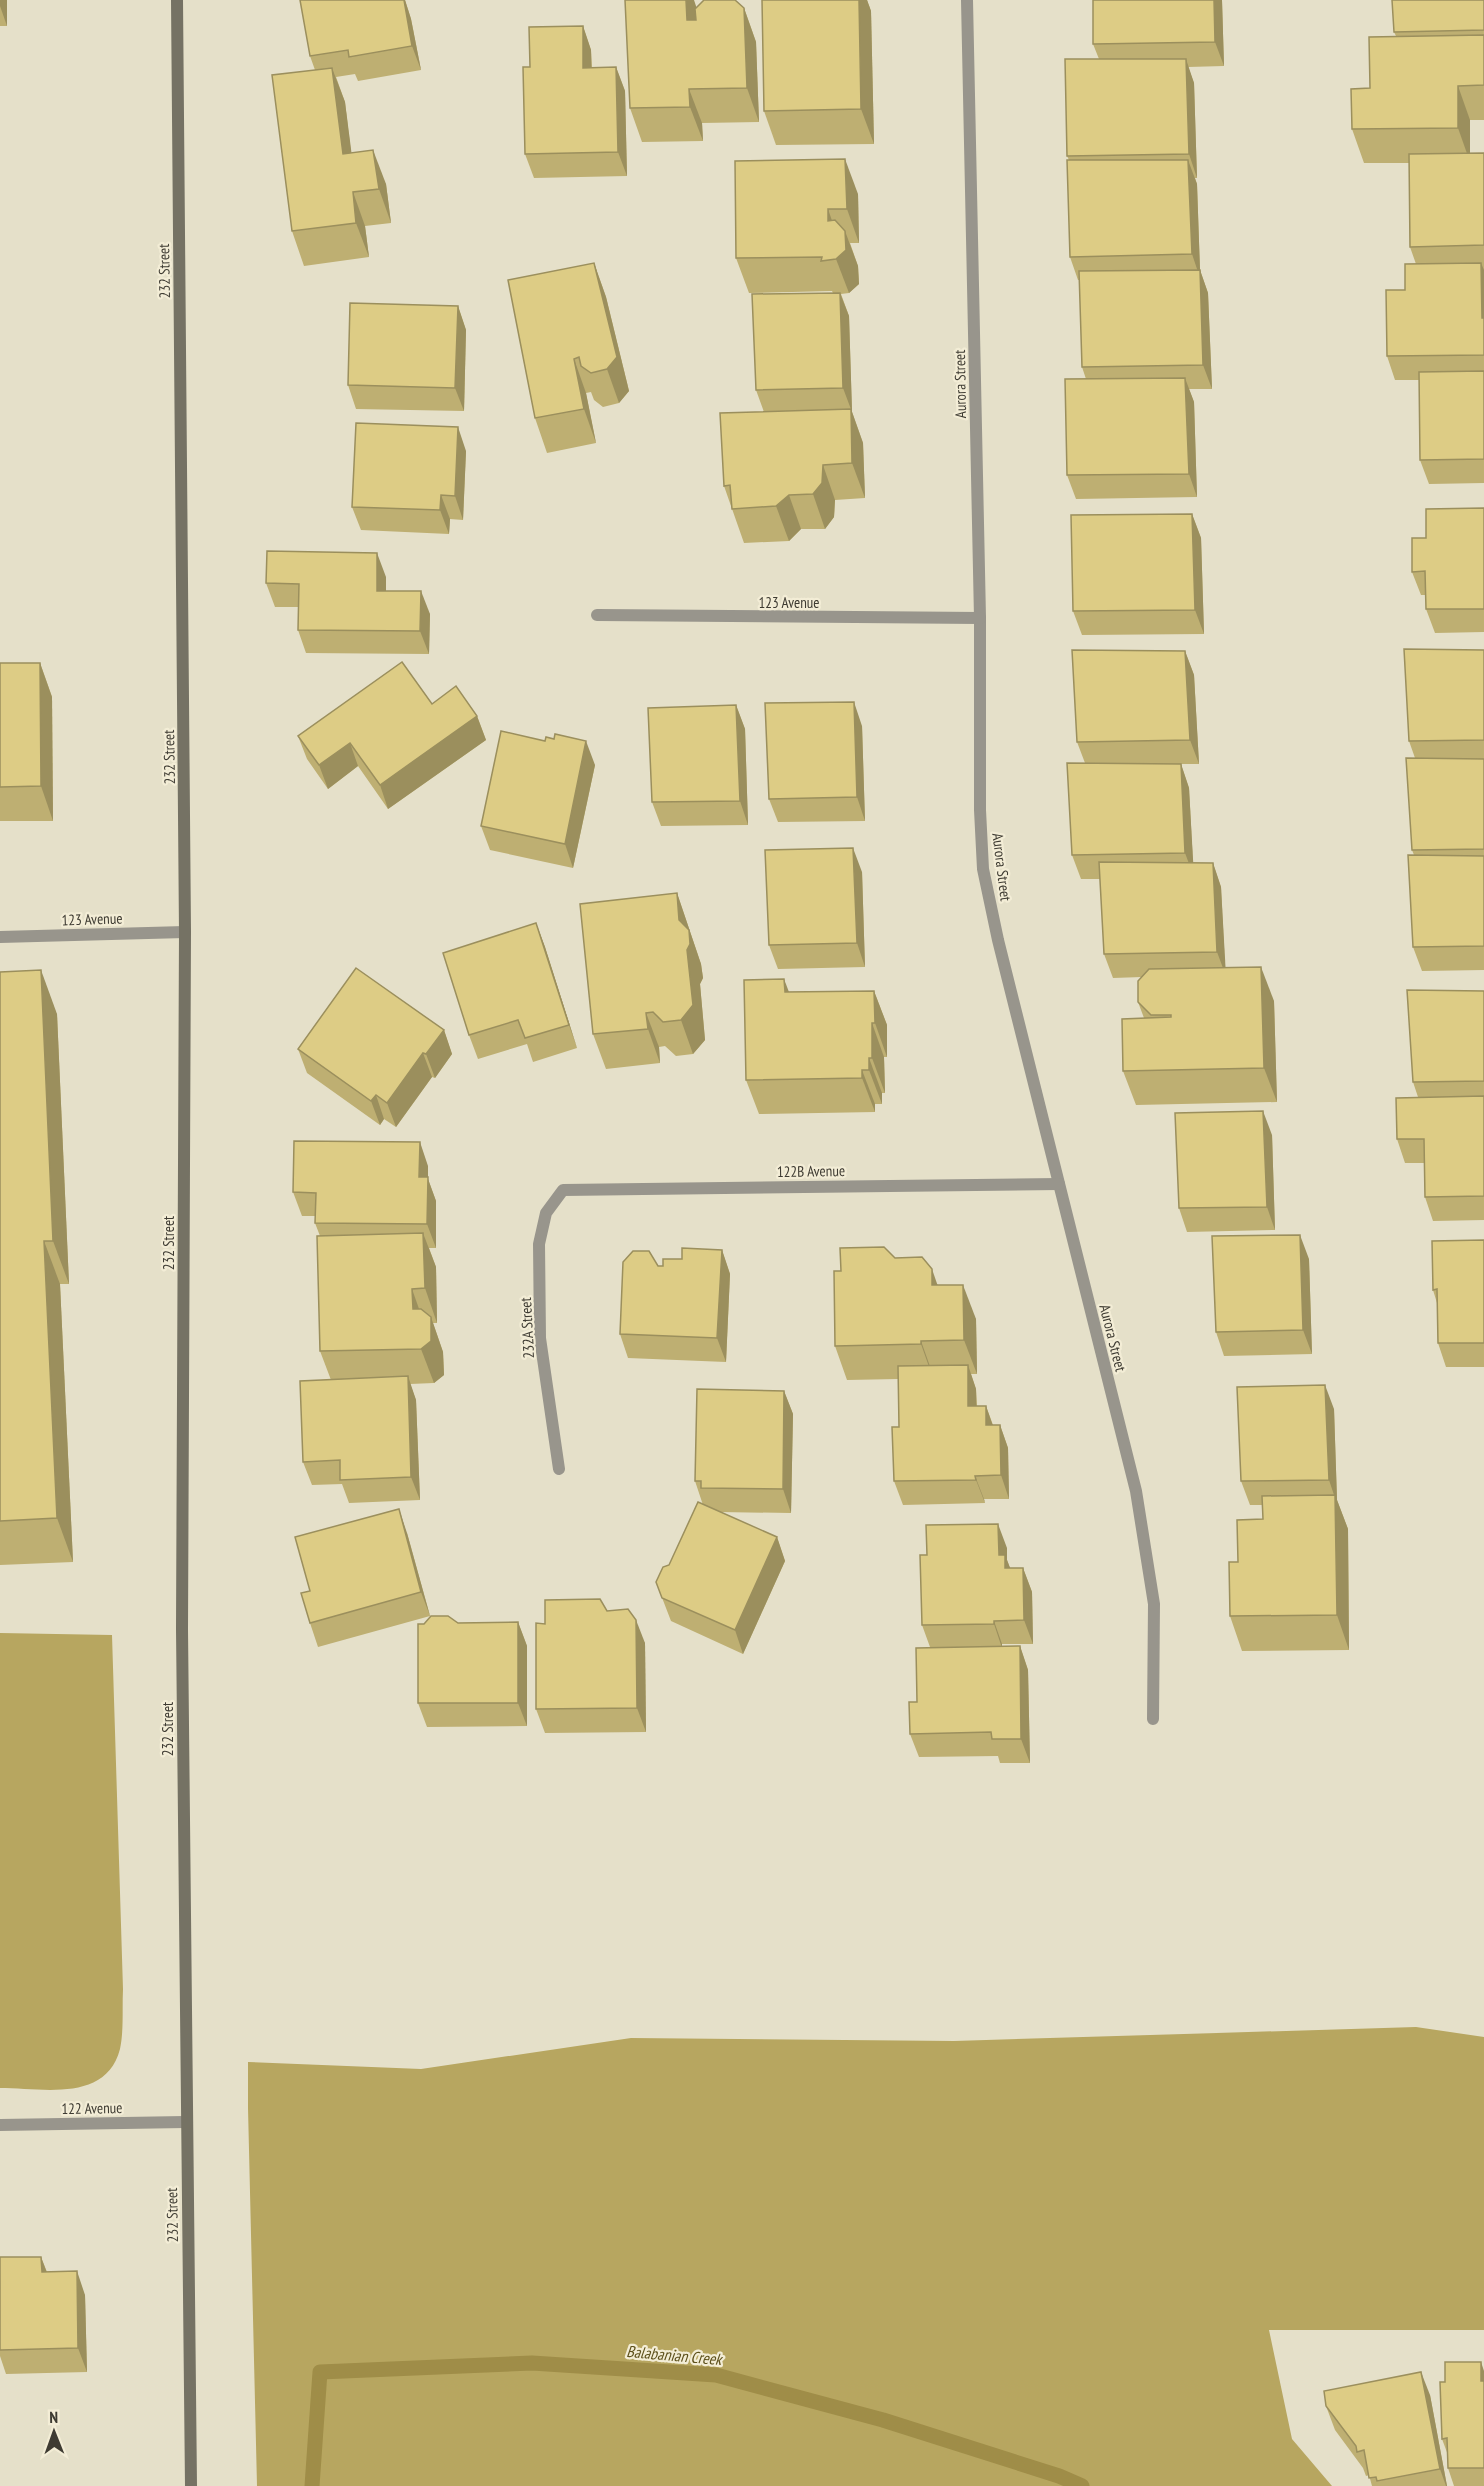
<svg xmlns="http://www.w3.org/2000/svg" width="1484" height="2486" viewBox="0 0 1484 2486" font-family="'PT Sans Narrow',sans-serif">
<rect width="100%" height="100%" fill="#e5e0c9"/>
<g fill="#b7a660">
<path d="M0,1633L112,1635L123,1989C122,2008 124,2030 120,2049C106,2103 42,2088 0,2088Z"/>
<polygon points="1416,2027 1484,2037 1484,2330 1269,2330 1292,2439 1332,2486 257,2486 248,2108 248,2062 421,2069 631,2038 954,2041"/>
</g>
<g fill="none" stroke-linecap="round" stroke-linejoin="round">
<polyline stroke="#9f8d48" stroke-width="15" points="312,2486 320,2372 532,2363 716,2375 883,2420 1059,2476 1082,2486"/>
<g stroke="#98958c" stroke-width="12">
<polyline points="967,0 980,618 980,810 983,869 998,940 1136,1491 1154,1604 1153,1719"/>
<polyline points="597,615 980,618"/>
<polyline points="0,937 185,932"/>
<polyline points="559,1469 540,1338 539,1244 546,1213 563,1190 1059,1184"/>
<polyline points="0,2125 185,2122"/>
</g>
<polyline stroke="#757264" stroke-width="12" points="177,0 185,932 182,1629 191,2486"/>
</g>
<g fill="#beaf72">
<rect x="0" y="0" width="7" height="26"/>
<polygon points="404,0 405,0 411,19 421,70 358,81 355,74 336,77 345,102 351,153 386,184 391,223 365,226 369,257 304,266 292,231 315,70 310,56"/>
<polygon points="762,0 867,0 871,11 874,144 776,145 764,111"/>
<polygon points="1222,0 1224,66 1188,67 1194,83 1197,178 1195,178 1197,184 1200,270 1208,293 1212,389 1189,389 1194,402 1197,497 1076,499 1067,475 1086,379 1082,367 1080,280 1078,280 1070,257 1069,160 1067,156 1099,59 1093,44"/>
<polygon points="1484,0 1484,120 1470,120 1470,153 1484,153 1484,483 1429,484 1420,460 1419,380 1395,380 1387,356 1405,290 1416,264 1410,247 1409,163 1364,163 1352,129 1370,88 1396,36 1394,32"/>
<polygon points="696,8 744,8 756,42 759,122 702,123 703,141 642,142 630,108"/>
<polygon points="583,26 591,50 592,68 616,67 625,91 627,176 534,178 525,154 530,67"/>
<polygon points="858,194 859,243 850,243 858,266 859,284 849,293 841,294 849,316 852,412 863,443 865,498 835,500 834,517 825,529 801,529 789,541 744,543 724,486 764,412 756,390 833,293 832,291 749,293 736,258"/>
<polygon points="594,263 606,297 629,391 619,403 603,407 594,400 591,392 586,393 596,443 547,453 535,418"/>
<polygon points="458,306 466,330 464,411 356,409 348,385"/>
<polygon points="466,451 463,520 450,519 449,534 361,530 352,507"/>
<polygon points="1484,508 1484,632 1435,633 1426,609 1426,595 1421,595 1412,572 1426,538"/>
<polygon points="1192,514 1201,538 1204,634 1082,635 1073,611"/>
<polygon points="386,577 386,591 430,614 429,654 306,653 298,630 298,607 275,607 266,583"/>
<polygon points="1484,650 1484,970 1422,971 1413,947 1414,855 1412,850 1415,758 1409,741"/>
<polygon points="1185,651 1194,675 1199,764 1174,764 1181,764 1189,788 1193,863 1213,863 1221,887 1225,967 1274,1001 1277,1102 1136,1105 1123,1071 1144,1018 1138,1002 1142,977 1113,978 1104,954 1100,879 1081,879 1072,855 1085,763 1077,742"/>
<polygon points="0,663 40,663 52,697 53,821 0,821"/>
<polygon points="432,704 477,716 486,740 388,809 358,766 328,789 307,759 298,736"/>
<polygon points="736,705 745,729 748,825 661,826 652,802"/>
<polygon points="862,726 865,821 778,822 769,799"/>
<polygon points="545,741 595,765 573,868 490,850 481,826"/>
<polygon points="862,872 865,967 778,969 769,945"/>
<polygon points="677,893 701,964 703,978 700,984 705,1040 693,1054 676,1056 665,1046 659,1047 660,1063 606,1069 593,1034"/>
<polygon points="536,923 545,947 577,1048 533,1062 527,1044 478,1059 469,1035"/>
<polygon points="0,972 57,1014 69,1284 60,1284 73,1562 0,1565"/>
<polygon points="874,991 887,1025 887,1057 884,1057 885,1093 882,1093 882,1104 875,1104 875,1112 759,1114 746,1080 789,992"/>
<polygon points="1484,991 1484,1220 1433,1221 1425,1197 1424,1163 1405,1163 1397,1139 1418,1097 1413,1082"/>
<polygon points="444,1030 452,1054 435,1078 432,1077 396,1127 384,1119 380,1125 307,1073 298,1049"/>
<polygon points="1272,1135 1275,1230 1187,1232 1179,1208"/>
<polygon points="428,1166 428,1179 436,1201 436,1248 429,1248 436,1267 437,1323 433,1323 443,1352 444,1375 434,1383 410,1384 416,1400 420,1500 349,1503 342,1484 312,1485 303,1462 331,1380 320,1351 320,1236 315,1223 316,1216 302,1216 293,1192"/>
<polygon points="1484,1240 1484,1367 1446,1367 1438,1343 1437,1303 1433,1290"/>
<polygon points="722,1250 730,1274 726,1362 628,1358 620,1334 658,1266 663,1266 682,1259"/>
<polygon points="895,1258 938,1285 976,1319 977,1374 971,1374 976,1389 977,1406 986,1406 993,1425 1000,1425 1008,1448 1009,1499 984,1499 985,1503 903,1505 894,1481 899,1427 898,1379 847,1380 835,1346 841,1271"/>
<polygon points="1309,1259 1312,1354 1224,1356 1216,1332"/>
<polygon points="784,1391 793,1414 791,1513 719,1512 777,1537 785,1561 743,1654 671,1621 656,1582 669,1565 703,1505 695,1481"/>
<polygon points="1334,1409 1337,1500 1348,1529 1349,1650 1242,1651 1230,1616 1238,1562 1263,1519 1262,1505 1250,1505 1241,1481"/>
<polygon points="407,1533 430,1616 318,1647 310,1623"/>
<polygon points="1007,1548 1007,1560 1010,1568 1023,1568 1032,1592 1033,1644 1002,1644 1002,1646 1020,1646 1028,1670 1030,1763 1000,1763 998,1756 919,1757 910,1734 930,1647 922,1625"/>
<polygon points="607,1611 645,1643 646,1732 545,1733 536,1709 545,1624"/>
<polygon points="518,1622 527,1646 527,1726 427,1727 418,1703 458,1623"/>
<polygon points="41,2257 47,2272 85,2295 87,2372 6,2374 0,2356 0,2350"/>
<polygon points="1484,2371 1484,2486 1454,2486 1448,2468 1448,2455 1442,2439"/>
<polygon points="1430,2395 1447,2486 1372,2486 1369,2475 1366,2476 1363,2468 1335,2430 1326,2406"/>
</g>
<g fill="#9b8f5d">
<polygon points="0,0 7,0 7,26 0,6"/>
<polygon points="404,0 405,0 411,19 421,70 412,46"/>
<polygon points="686,0 694,0 697,9 699,54 687,20"/>
<polygon points="859,0 867,0 871,11 874,144 861,109"/>
<polygon points="1214,0 1222,0 1224,66 1215,42"/>
<polygon points="744,8 756,42 759,122 747,88"/>
<polygon points="583,26 591,50 592,91 583,68"/>
<polygon points="1186,59 1194,83 1197,178 1189,154"/>
<polygon points="616,67 625,91 627,176 618,152"/>
<polygon points="332,68 345,102 356,188 343,154"/>
<polygon points="1458,86 1470,120 1470,162 1458,128"/>
<polygon points="689,89 702,123 703,141 690,107"/>
<polygon points="373,150 386,184 391,223 379,189"/>
<polygon points="845,159 858,194 859,243 847,209"/>
<polygon points="1188,160 1197,184 1200,270 1208,293 1212,389 1203,365 1200,278 1192,254"/>
<polygon points="353,192 365,226 369,257 356,223"/>
<polygon points="828,209 840,244 828,221"/>
<polygon points="845,231 858,266 859,284 849,293 836,259"/>
<polygon points="594,263 606,297 629,391 619,403 607,369"/>
<polygon points="1481,263 1484,270 1484,322 1482,318"/>
<polygon points="840,293 849,316 852,412 843,388"/>
<polygon points="458,306 466,330 464,411 455,388"/>
<polygon points="574,359 586,393 596,443 584,409"/>
<polygon points="1185,378 1194,402 1197,497 1189,474"/>
<polygon points="851,409 863,443 865,498 852,463"/>
<polygon points="458,427 466,451 463,520 455,496"/>
<polygon points="823,465 835,500 834,517 825,529 813,494"/>
<polygon points="441,495 450,519 449,534 440,510"/>
<polygon points="789,495 801,529 789,541 776,506"/>
<polygon points="1192,514 1201,538 1204,634 1195,610"/>
<polygon points="377,553 386,577 386,614 377,591"/>
<polygon points="421,591 430,614 429,654 420,631"/>
<polygon points="1185,651 1194,675 1199,764 1190,740"/>
<polygon points="40,663 52,697 53,821 41,786"/>
<polygon points="854,702 862,726 865,821 857,797"/>
<polygon points="736,705 745,729 748,825 740,801"/>
<polygon points="477,716 486,740 388,809 380,785"/>
<polygon points="586,741 595,765 573,868 565,844"/>
<polygon points="350,743 358,766 328,789 319,765"/>
<polygon points="1181,764 1189,788 1194,877 1185,853"/>
<polygon points="853,848 862,872 865,967 857,943"/>
<polygon points="1213,863 1221,887 1226,976 1217,952"/>
<polygon points="677,893 701,964 703,978 700,984 705,1040 693,1054 681,1020 679,920"/>
<polygon points="536,923 545,947 577,1048 569,1025"/>
<polygon points="1261,967 1274,1001 1277,1102 1264,1068"/>
<polygon points="41,970 57,1014 69,1284 53,1241"/>
<polygon points="784,979 797,1013 785,992"/>
<polygon points="874,991 887,1025 887,1057 875,1023"/>
<polygon points="646,1013 659,1047 660,1063 648,1029"/>
<polygon points="872,1023 884,1057 885,1093 872,1058"/>
<polygon points="444,1030 452,1054 435,1078 426,1054"/>
<polygon points="423,1053 432,1077 396,1127 387,1103"/>
<polygon points="869,1058 882,1093 882,1104 869,1070"/>
<polygon points="862,1070 875,1104 875,1112 862,1078"/>
<polygon points="376,1095 384,1119 380,1125 371,1101"/>
<polygon points="1263,1111 1272,1135 1275,1230 1267,1207"/>
<polygon points="420,1142 428,1166 428,1179 436,1201 436,1248 427,1224 419,1177"/>
<polygon points="423,1233 436,1267 437,1323 425,1288"/>
<polygon points="1300,1235 1309,1259 1312,1354 1303,1330"/>
<polygon points="44,1241 60,1284 73,1562 57,1518"/>
<polygon points="722,1250 730,1274 726,1362 717,1338"/>
<polygon points="932,1269 944,1304 932,1285"/>
<polygon points="963,1285 976,1319 977,1374 964,1340"/>
<polygon points="412,1289 424,1323 413,1309"/>
<polygon points="431,1317 443,1352 444,1375 434,1383 421,1349"/>
<polygon points="921,1341 933,1375 933,1378 921,1344"/>
<polygon points="968,1365 976,1389 977,1430 968,1406"/>
<polygon points="408,1376 416,1400 420,1500 411,1477"/>
<polygon points="1325,1385 1334,1409 1337,1500 1348,1529 1349,1650 1337,1615 1335,1498 1329,1480"/>
<polygon points="784,1391 793,1414 791,1513 783,1489"/>
<polygon points="986,1406 994,1429 986,1425"/>
<polygon points="1000,1425 1008,1448 1009,1499 1001,1475"/>
<polygon points="975,1476 984,1499 985,1503 976,1480"/>
<polygon points="399,1509 407,1533 430,1616 421,1592"/>
<polygon points="998,1524 1007,1548 1007,1560 1014,1578 1014,1592 999,1555"/>
<polygon points="777,1537 785,1561 743,1654 735,1630"/>
<polygon points="1023,1568 1032,1592 1033,1644 1024,1620"/>
<polygon points="636,1620 645,1643 646,1732 637,1708"/>
<polygon points="994,1621 1002,1644 1002,1648 994,1624"/>
<polygon points="518,1622 527,1646 527,1726 518,1703"/>
<polygon points="1020,1646 1028,1670 1030,1763 1021,1739"/>
<polygon points="41,2257 50,2281 42,2272"/>
<polygon points="77,2271 85,2295 87,2372 78,2348"/>
<polygon points="1481,2362 1484,2371 1484,2389 1481,2381"/>
<polygon points="1421,2372 1430,2395 1447,2486 1446,2486 1440,2469"/>
</g>
<g fill="#ddcc85" stroke="#9b8f5d" stroke-width="1.5">
<polygon points="300,0 404,0 412,46 349,57 348,50 310,56"/>
<polygon points="625,0 686,0 687,20 696,20 695,9 704,0 735,0 744,8 747,88 689,89 690,107 630,108"/>
<polygon points="762,0 859,0 861,109 764,111"/>
<polygon points="1093,0 1214,0 1215,42 1093,44"/>
<polygon points="1392,0 1484,0 1484,30 1394,32"/>
<polygon points="583,26 583,68 616,67 618,152 525,154 523,67 530,67 529,27"/>
<polygon points="1484,35 1484,85 1458,86 1458,128 1352,129 1351,89 1370,88 1369,37"/>
<polygon points="1065,59 1186,59 1189,154 1067,156"/>
<polygon points="332,68 343,154 373,150 379,189 353,192 356,223 292,231 272,75"/>
<polygon points="1484,153 1484,245 1410,247 1409,154"/>
<polygon points="845,159 847,209 828,209 828,221 835,220 845,231 846,250 836,259 821,261 822,257 736,258 735,161"/>
<polygon points="1067,160 1188,160 1192,254 1070,257"/>
<polygon points="594,263 617,357 607,369 591,373 581,366 579,357 574,359 584,409 535,418 508,280"/>
<polygon points="1481,263 1482,318 1484,318 1484,355 1387,356 1386,290 1405,290 1405,264"/>
<polygon points="1200,270 1203,365 1082,367 1079,271"/>
<polygon points="840,293 843,388 756,390 752,294"/>
<polygon points="350,303 458,306 455,388 348,385"/>
<polygon points="1484,371 1484,459 1420,460 1419,372"/>
<polygon points="1185,378 1189,474 1067,475 1065,379"/>
<polygon points="851,409 852,463 823,465 822,483 813,494 789,495 776,506 732,509 730,485 724,486 720,413"/>
<polygon points="356,423 458,427 455,496 441,495 440,510 352,507"/>
<polygon points="1484,508 1484,609 1426,609 1425,571 1412,572 1412,538 1426,538 1426,509"/>
<polygon points="1192,514 1195,610 1073,611 1071,515"/>
<polygon points="267,551 377,553 377,591 421,591 420,631 298,630 299,584 266,583"/>
<polygon points="1404,649 1484,650 1484,740 1409,741"/>
<polygon points="1072,650 1185,651 1190,740 1077,742"/>
<polygon points="402,662 432,704 456,686 477,716 380,785 350,743 319,765 298,736"/>
<polygon points="0,663 40,663 41,786 0,787"/>
<polygon points="854,702 857,797 769,799 765,703"/>
<polygon points="736,705 740,801 652,802 648,708"/>
<polygon points="501,731 545,741 546,737 554,739 555,734 586,741 565,844 481,826"/>
<polygon points="1406,758 1484,759 1484,849 1412,850"/>
<polygon points="1067,763 1181,764 1185,853 1072,855"/>
<polygon points="853,848 857,943 769,945 765,850"/>
<polygon points="1408,855 1484,856 1484,946 1413,947"/>
<polygon points="1099,862 1213,863 1217,952 1104,954"/>
<polygon points="677,893 679,920 689,930 690,944 687,950 693,1005 681,1020 663,1022 653,1012 646,1013 648,1029 593,1034 580,904"/>
<polygon points="536,923 569,1025 525,1038 518,1020 469,1035 443,953"/>
<polygon points="1261,967 1264,1068 1123,1071 1122,1019 1171,1017 1171,1015 1151,1015 1138,1002 1138,981 1149,969"/>
<polygon points="356,968 444,1030 426,1054 423,1053 387,1103 376,1095 371,1101 298,1049"/>
<polygon points="41,970 53,1241 44,1241 57,1518 0,1521 0,972"/>
<polygon points="784,979 785,992 874,991 875,1023 872,1023 872,1058 869,1058 869,1070 862,1070 862,1078 746,1080 744,980"/>
<polygon points="1407,990 1484,991 1484,1081 1413,1082"/>
<polygon points="1484,1096 1484,1196 1425,1197 1424,1139 1397,1139 1396,1098"/>
<polygon points="1263,1111 1267,1207 1179,1208 1175,1113"/>
<polygon points="294,1141 420,1142 419,1177 428,1177 427,1224 315,1223 316,1193 293,1192"/>
<polygon points="423,1233 425,1288 412,1289 413,1309 421,1309 431,1317 431,1341 421,1349 320,1351 317,1236"/>
<polygon points="1300,1235 1303,1330 1216,1332 1212,1236"/>
<polygon points="1484,1240 1484,1343 1438,1343 1437,1289 1433,1290 1432,1241"/>
<polygon points="884,1247 895,1258 922,1257 932,1269 932,1285 963,1285 964,1340 921,1341 921,1344 835,1346 834,1271 841,1271 840,1248"/>
<polygon points="682,1248 722,1250 717,1338 620,1334 623,1262 633,1251 649,1251 658,1266 663,1266 663,1259 682,1259"/>
<polygon points="968,1365 968,1406 986,1406 986,1425 1000,1425 1001,1475 975,1476 976,1480 894,1481 892,1427 899,1427 898,1366"/>
<polygon points="408,1376 411,1477 340,1480 340,1460 303,1462 300,1381"/>
<polygon points="1325,1385 1329,1480 1241,1481 1237,1387"/>
<polygon points="697,1389 784,1391 783,1489 701,1488 701,1481 695,1481"/>
<polygon points="1335,1495 1337,1615 1230,1616 1229,1562 1238,1562 1237,1520 1263,1519 1262,1496"/>
<polygon points="698,1502 777,1537 735,1630 662,1598 656,1582 663,1567 669,1565"/>
<polygon points="399,1509 421,1592 310,1623 301,1593 310,1591 295,1537"/>
<polygon points="998,1524 999,1555 1005,1555 1005,1568 1023,1568 1024,1620 994,1621 994,1624 922,1625 920,1555 927,1555 926,1525"/>
<polygon points="600,1599 607,1611 628,1609 636,1620 637,1708 536,1709 536,1623 545,1624 545,1600"/>
<polygon points="431,1616 448,1616 458,1623 518,1622 518,1703 418,1703 418,1624 424,1624"/>
<polygon points="1020,1646 1021,1739 992,1739 991,1732 910,1734 909,1702 917,1702 916,1648"/>
<polygon points="0,2257 41,2257 42,2272 77,2271 78,2348 0,2350"/>
<polygon points="1445,2362 1481,2362 1481,2381 1484,2381 1484,2468 1448,2468 1447,2438 1442,2439 1440,2382 1445,2382"/>
<polygon points="1421,2372 1440,2469 1377,2481 1376,2477 1369,2478 1364,2450 1357,2452 1356,2446 1326,2406 1324,2391"/>
</g>
<g text-anchor="middle" dominant-baseline="central" stroke-width="4.5" stroke-linejoin="round" paint-order="stroke">
<g font-size="15" fill="#3e3b32" stroke="#f3edd6">
<text transform="translate(164 271) rotate(-91)">232 Street</text>
<text transform="translate(960 384) rotate(-91)">Aurora Street</text>
<text x="789" y="602">123 Avenue</text>
<text transform="translate(169 757) rotate(-91)">232 Street</text>
<text transform="translate(1002 867) rotate(83)">Aurora Street</text>
<text transform="translate(92 919) rotate(-2)">123 Avenue</text>
<text transform="translate(811 1171) rotate(-1)">122B Avenue</text>
<text transform="translate(168 1243) rotate(-90)">232 Street</text>
<text transform="translate(527 1328) rotate(-93)">232A Street</text>
<text transform="translate(1113 1338) rotate(76)">Aurora Street</text>
<text transform="translate(167 1729) rotate(-90)">232 Street</text>
<text transform="translate(92 2108) rotate(-1)">122 Avenue</text>
<text transform="translate(172 2215) rotate(-91)">232 Street</text>
</g>
<g font-size="16" font-style="italic" fill="#5e511c" stroke="#f3edd6">
<text transform="translate(674 2355) rotate(5)">Balabanian Creek</text>
</g>
</g>
<g transform="translate(54 2432) rotate(359)" stroke="#f3edd6" stroke-width="4.5" paint-order="stroke">
<path d="M0-4.5L10 22L0 15L-10 22Z" fill="#3e3b32"/>
<text y="-9" font-size="16" font-weight="bold" text-anchor="middle" fill="#3e3b32">N</text>
</g>
</svg>
